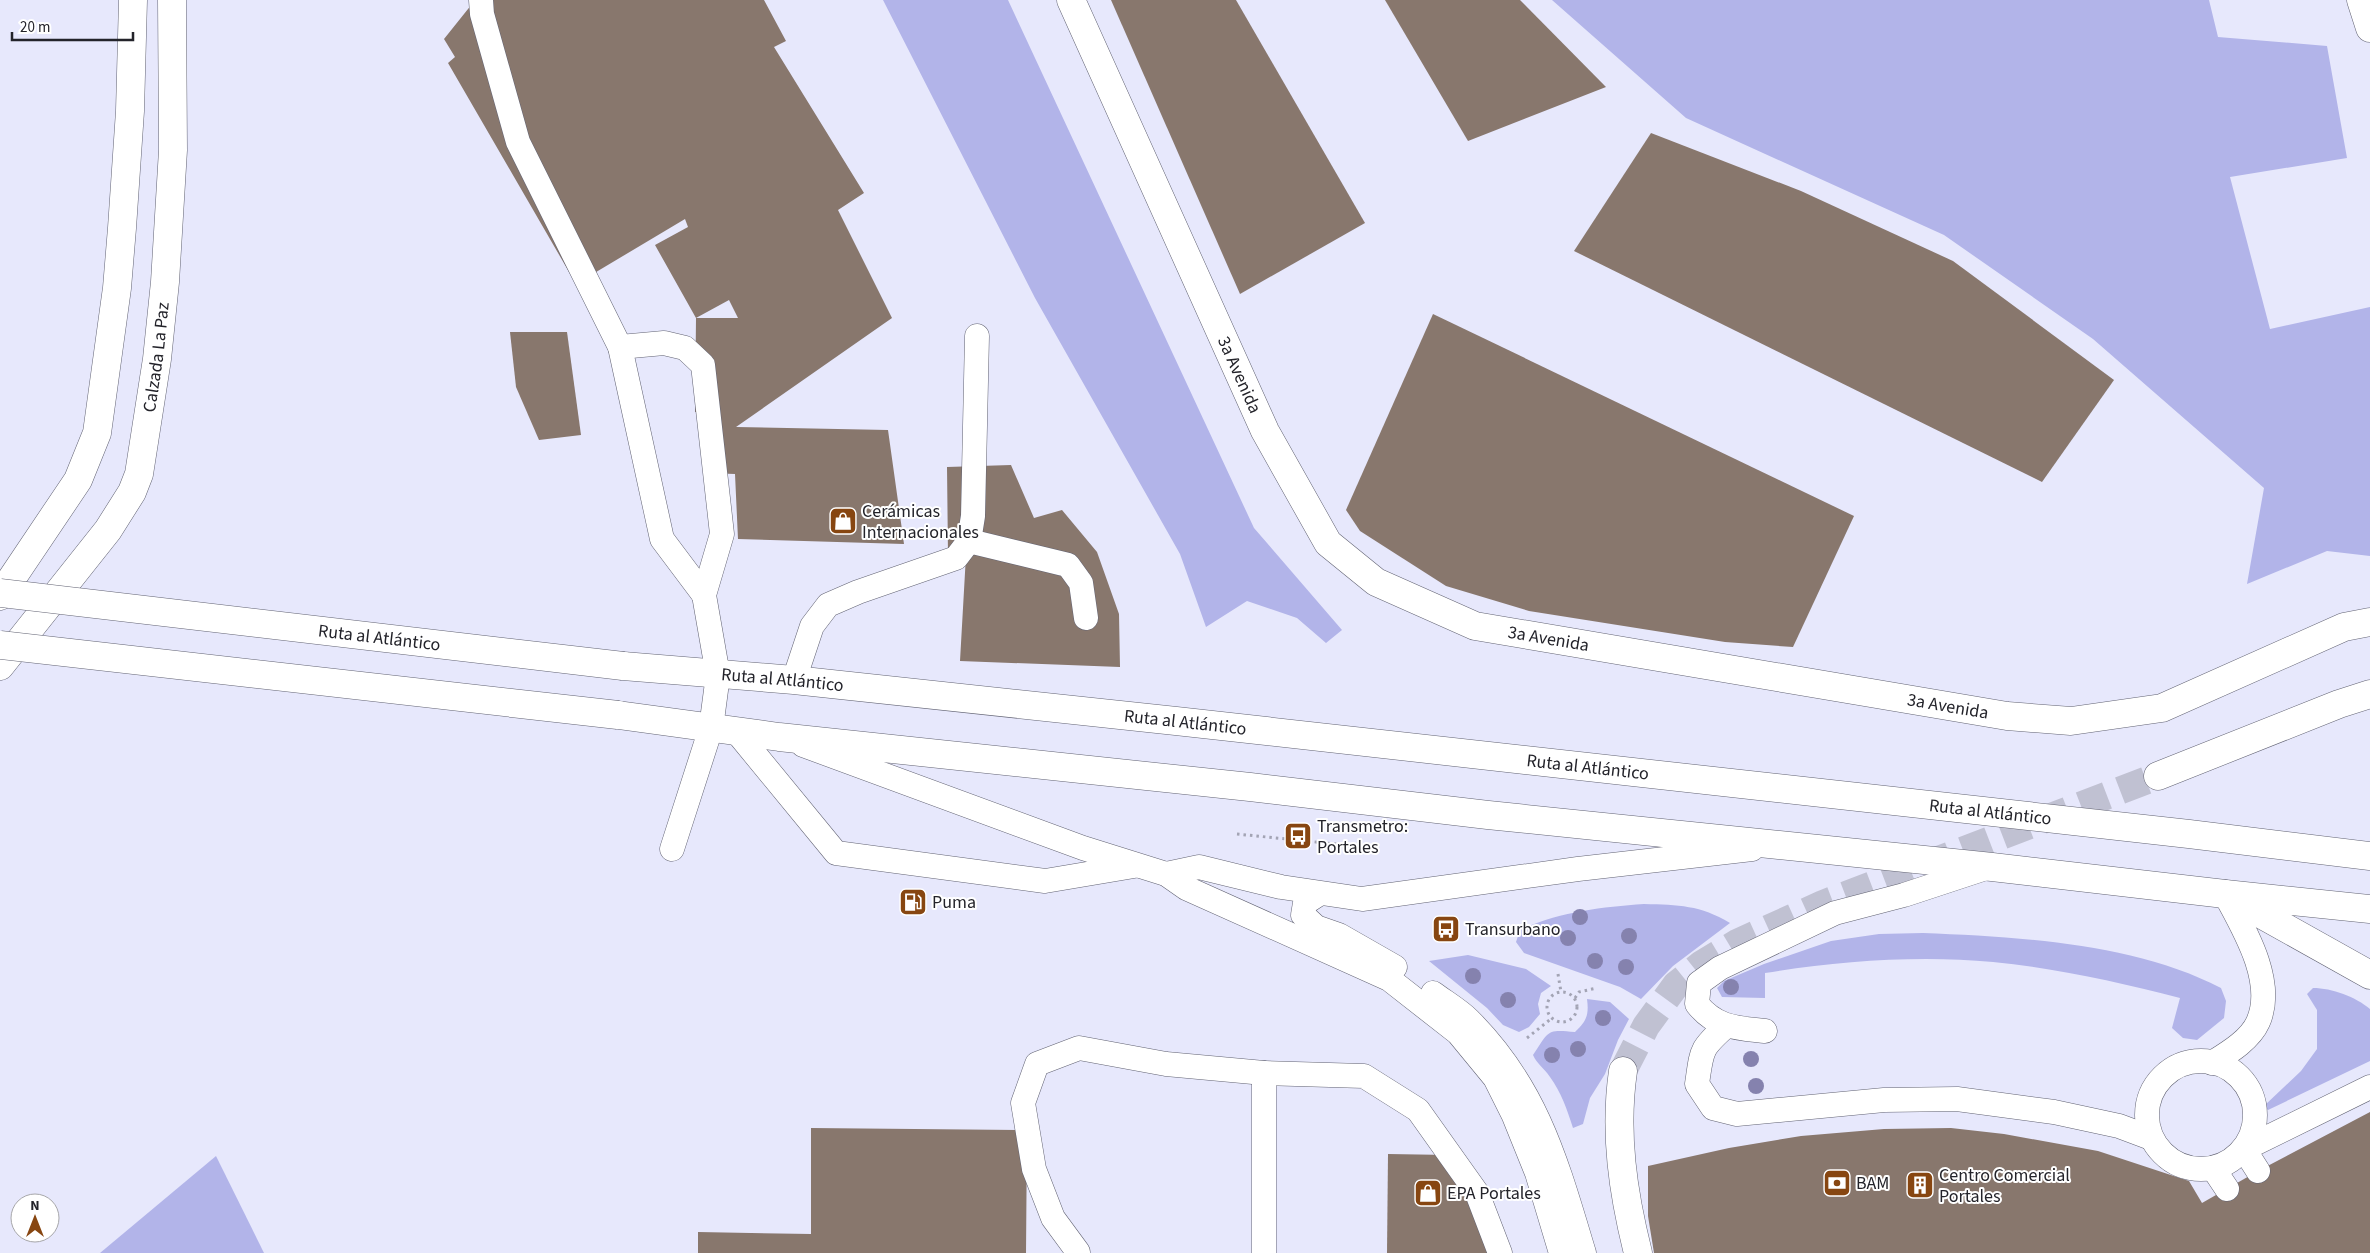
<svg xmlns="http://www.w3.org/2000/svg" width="2370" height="1253" viewBox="0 0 2370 1253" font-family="'Source Sans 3',sans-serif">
<rect width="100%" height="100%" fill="#e7e8fc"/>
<g fill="#b2b4e9">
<polygon points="883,0 1008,0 1254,528 1342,630 1326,643 1297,618 1247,601 1206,627 1180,554 1035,298"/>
<polygon points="1552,0 2209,0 2218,37 2327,46 2347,158 2230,177 2270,329 2370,307 2370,556 2327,551 2247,584 2264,488 2093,339 1944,235 1686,118"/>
<path d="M1644,904C1679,905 1700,905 1730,923L1673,966L1641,999L1620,987L1524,953L1516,942L1520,930C1559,912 1601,907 1644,904Z"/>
<path d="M1923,933C2020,937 2134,943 2221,988L2226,1001L2224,1018L2197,1040L2183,1038L2172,1028L2180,998C2118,982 2056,968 1993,962C1918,955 1838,961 1765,973V998L1722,997L1717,988L1724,981L1764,964L1831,941L1879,934Z"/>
<polygon points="1468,955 1526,969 1551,986 1541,993 1538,1004 1540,1014 1529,1027 1519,1032 1503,1025 1487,1008 1429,961"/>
<path d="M2313,988C2332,988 2356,997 2370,1009V1061L2268,1110L2264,1106L2301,1071L2317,1049V1010L2307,994Z"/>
<path d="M1587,999L1610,1002L1629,1019L1618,1040L1605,1074L1590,1098L1583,1124L1573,1128C1567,1109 1561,1092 1550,1077C1544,1068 1537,1064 1533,1055C1549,1031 1546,1029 1575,1032C1587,1021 1589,1014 1587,999Z"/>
<polygon points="216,1156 264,1253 100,1253"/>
</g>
<g fill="#88776d">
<polygon points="470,0 764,0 786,41 774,47 864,193 838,210 892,318 736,427 888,430 904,544 738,539 735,474 706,473 708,412 695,412 696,318 738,318 729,300 696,318 655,245 688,227 685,219 576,284 448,63 455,57 444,39 472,4"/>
<polygon points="1111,0 1236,0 1365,223 1240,294"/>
<polygon points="1385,0 1520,0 1606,87 1468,141"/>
<polygon points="1651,133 1801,191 1953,261 2114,380 2042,482 1574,251"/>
<polygon points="1433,314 1854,516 1793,647 1725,642 1529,611 1446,586 1360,531 1346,510"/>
<polygon points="510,332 567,332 581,435 539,440 516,387"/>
<polygon points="1011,465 1034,518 1062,510 1097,552 1119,614 1120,667 960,661 966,555 948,555 947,467"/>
<polygon points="2370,1112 2370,1253 1654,1253 1648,1216 1648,1166 1729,1148 1801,1136 1884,1129 1951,1128 2004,1134 2098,1151 2189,1181 2202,1203 2258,1171"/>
<polygon points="811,1128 1027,1130 1026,1253 698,1253 698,1232 811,1234"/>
<polygon points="1388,1154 1449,1155 1488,1232 1487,1253 1387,1253"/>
</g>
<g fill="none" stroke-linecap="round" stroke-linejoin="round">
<polyline stroke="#c0c1d2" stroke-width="28" stroke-dasharray="28 14" stroke-linecap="butt" points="1623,1071 1646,1026 1676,985 1702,964 1737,943 1823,904 2158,776"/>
<g stroke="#626373" stroke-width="25">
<g id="service">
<polyline points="481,0 482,14 518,142 620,347 662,539 704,595"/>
<polyline points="620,347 664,343 685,348 703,365 722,534 704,595 718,675 711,728 672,849"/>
<polyline points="969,541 1068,565 1081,583 1086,618"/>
<polyline points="794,680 812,626 828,605 858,592 956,558 969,541 973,516 977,336"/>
<polyline points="735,730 836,853 1045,881 1134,866"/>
<polyline points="803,745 1083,848 1166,874 1186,888 1389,979 1458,1033 1495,1078 1514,1116 1537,1173 1561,1253"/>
<polyline points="1166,874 1199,867 1281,887 1362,899 1578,869 1752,849"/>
<polyline points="1319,894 1305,903 1303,915 1316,927 1339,935 1395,967"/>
<path d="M1433,993C1445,1002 1459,1010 1469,1020C1538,1089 1557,1164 1584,1253"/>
<path d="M1726,1026C1700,1049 1702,1050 1697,1084L1713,1108L1737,1114L1884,1100L1957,1099L2054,1112L2119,1126L2151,1138"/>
<path d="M1765,1031C1737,1028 1716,1028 1697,1004L1699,983L1720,968L1835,913L1904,895L1989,867"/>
<circle cx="2201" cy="1115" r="54"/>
<path d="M2212,1063C2228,1053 2250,1040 2258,1022C2276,982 2244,929 2225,894"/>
<polyline points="2213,1168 2227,1189"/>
<polyline points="2258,1171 2244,1149 2370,1087"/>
<polyline points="1078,1252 1053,1218 1034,1169 1023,1103 1037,1064 1079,1048 1166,1064 1264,1073"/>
<polyline points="1264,1253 1264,1073 1364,1076 1418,1110 1477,1193 1500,1253"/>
</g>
</g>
<g stroke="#626373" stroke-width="29">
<g id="minor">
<path id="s1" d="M1071,0L1265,431L1328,543L1376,582L1475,626L2007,716L2071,721L2162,708L2344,627L2370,622"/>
<polyline points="2361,0 2370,28"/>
<polyline points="2158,776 2339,704 2370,694"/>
<polyline points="2225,894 2370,975"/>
<path d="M1623,1071C1614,1133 1623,1193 1638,1253"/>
</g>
</g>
<g stroke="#626373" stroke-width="29">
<g id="secondary">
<polyline points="0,596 78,480 97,433 117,288 122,228 130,111 133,0"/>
<path id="s2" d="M0,666L108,530L132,492L139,474L157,359L165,282L173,150L172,0"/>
</g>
</g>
<g stroke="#626373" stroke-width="29">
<g id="trunk">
<path id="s3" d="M623,666L794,680L1176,721L2189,834L2370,856"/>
<polyline points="618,715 779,737 1250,787 1488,815 1992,867 2225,894 2370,909"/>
</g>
</g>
<g stroke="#a3a4b4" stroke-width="3" stroke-dasharray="2.5 4" stroke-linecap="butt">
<polyline points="1237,834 1365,847"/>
<polyline points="1558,974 1561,992"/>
<circle cx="1562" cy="1007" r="15"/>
<polyline points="1575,998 1579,992 1597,988"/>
<polyline points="1527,1038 1552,1018"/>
</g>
<use href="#service" stroke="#fff" stroke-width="24"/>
<use href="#minor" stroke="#fff" stroke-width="28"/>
<use href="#secondary" stroke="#fff" stroke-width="28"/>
<use href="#trunk" stroke="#fff" stroke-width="28"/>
<g stroke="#626373" stroke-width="29" stroke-linecap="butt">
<g id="trunk-bridge">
<path id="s4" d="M0,593L623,666"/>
<polyline points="0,645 618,715"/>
</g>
</g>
<use href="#trunk-bridge" stroke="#fff" stroke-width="28"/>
</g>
<g fill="#8582ae">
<circle cx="1580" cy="917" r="8"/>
<circle cx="1629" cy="936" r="8"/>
<circle cx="1568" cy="938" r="8"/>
<circle cx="1595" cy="961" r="8"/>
<circle cx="1626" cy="967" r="8"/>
<circle cx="1473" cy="976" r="8"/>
<circle cx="1731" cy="987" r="8"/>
<circle cx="1508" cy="1000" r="8"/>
<circle cx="1603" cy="1018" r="8"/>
<circle cx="1578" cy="1049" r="8"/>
<circle cx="1552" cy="1055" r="8"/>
<circle cx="1751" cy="1059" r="8"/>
<circle cx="1756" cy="1086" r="8"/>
</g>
<defs>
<g id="shop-square" transform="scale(1.4375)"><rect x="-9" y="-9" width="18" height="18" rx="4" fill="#874611" stroke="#fff"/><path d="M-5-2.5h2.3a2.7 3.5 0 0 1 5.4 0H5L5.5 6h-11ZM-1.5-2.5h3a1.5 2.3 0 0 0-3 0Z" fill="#fff"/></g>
<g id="bus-square" transform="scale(1.4375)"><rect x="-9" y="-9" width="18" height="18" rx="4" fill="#874611" stroke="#fff"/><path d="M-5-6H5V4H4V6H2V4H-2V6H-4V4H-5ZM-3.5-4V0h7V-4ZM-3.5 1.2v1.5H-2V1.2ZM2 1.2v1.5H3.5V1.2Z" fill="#fff"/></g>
<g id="fuel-square" transform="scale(1.4375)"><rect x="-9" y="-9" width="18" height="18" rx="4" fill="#874611" stroke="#fff"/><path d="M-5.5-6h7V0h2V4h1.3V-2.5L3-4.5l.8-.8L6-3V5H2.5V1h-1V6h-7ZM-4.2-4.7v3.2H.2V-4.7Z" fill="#fff"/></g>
<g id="bank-square" transform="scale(1.4375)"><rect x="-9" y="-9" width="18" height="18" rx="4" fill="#874611" stroke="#fff"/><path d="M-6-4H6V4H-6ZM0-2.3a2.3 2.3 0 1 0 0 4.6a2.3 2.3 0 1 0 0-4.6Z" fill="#fff"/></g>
<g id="building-square" transform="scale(1.4375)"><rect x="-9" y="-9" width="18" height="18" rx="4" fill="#874611" stroke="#fff"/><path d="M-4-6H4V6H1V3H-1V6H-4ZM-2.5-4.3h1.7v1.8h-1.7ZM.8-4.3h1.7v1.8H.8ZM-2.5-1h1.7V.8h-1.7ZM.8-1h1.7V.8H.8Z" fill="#fff"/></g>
</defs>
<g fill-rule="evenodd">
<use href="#shop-square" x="843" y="521"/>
<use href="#bus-square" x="1298" y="836"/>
<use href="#fuel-square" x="913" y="902"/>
<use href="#bus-square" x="1446" y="929"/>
<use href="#bank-square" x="1837" y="1183"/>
<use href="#building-square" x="1920" y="1185"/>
<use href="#shop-square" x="1428" y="1193"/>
</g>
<g text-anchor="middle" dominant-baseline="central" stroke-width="4" stroke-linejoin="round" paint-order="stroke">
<g font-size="18" fill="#23232a" stroke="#fff">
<text stroke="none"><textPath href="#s2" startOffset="356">Calzada La Paz</textPath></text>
<text stroke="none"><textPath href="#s1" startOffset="411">3a Avenida</textPath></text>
<text stroke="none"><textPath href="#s4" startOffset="382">Ruta al Atlántico</textPath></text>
<text stroke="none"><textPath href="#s1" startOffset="846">3a Avenida</textPath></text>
<text stroke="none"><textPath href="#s3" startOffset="160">Ruta al Atlántico</textPath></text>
<text stroke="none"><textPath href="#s1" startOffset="1251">3a Avenida</textPath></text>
<text stroke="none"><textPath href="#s3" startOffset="565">Ruta al Atlántico</textPath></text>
<text stroke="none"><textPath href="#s3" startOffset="970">Ruta al Atlántico</textPath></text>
<text stroke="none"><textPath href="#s3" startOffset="1375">Ruta al Atlántico</textPath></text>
</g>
<g font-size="18" fill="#23232a" stroke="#fff" text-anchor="start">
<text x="862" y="511">Cerámicas<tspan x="862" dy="21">Internacionales</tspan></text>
<text x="1317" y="826">Transmetro:<tspan x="1317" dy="21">Portales</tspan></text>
<text x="932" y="902">Puma</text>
<text x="1465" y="929">Transurbano</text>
<text x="1939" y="1175">Centro Comercial<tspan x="1939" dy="21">Portales</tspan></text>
<text x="1856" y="1183">BAM</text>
<text x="1447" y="1193">EPA Portales</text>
</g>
</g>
<g transform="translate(35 1218)"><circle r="24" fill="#ffffff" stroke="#a7a7aa"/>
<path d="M0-4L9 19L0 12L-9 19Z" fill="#874611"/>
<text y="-8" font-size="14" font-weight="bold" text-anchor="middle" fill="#23232a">N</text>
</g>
<path d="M12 32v8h121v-8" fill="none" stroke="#23232a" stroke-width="2.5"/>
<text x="20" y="32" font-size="15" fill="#23232a" stroke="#ffffff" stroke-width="4" paint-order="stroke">20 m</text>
</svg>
